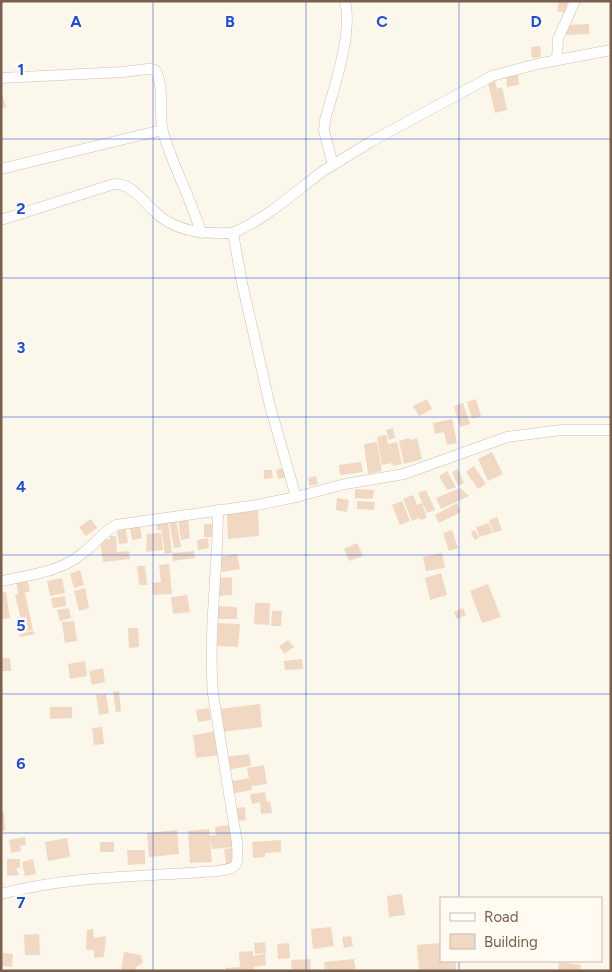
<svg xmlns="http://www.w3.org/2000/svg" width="612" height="972" viewBox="0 0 612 972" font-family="Figtree,sans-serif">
<rect width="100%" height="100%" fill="#fcf7eb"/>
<g fill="#f1d8c3">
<polygon points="559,1 568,1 565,13 557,11"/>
<polygon points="589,24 589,34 567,35 566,25"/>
<polygon points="540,46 541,57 532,58 531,47"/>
<polygon points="518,75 519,85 507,87 506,76"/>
<polygon points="495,81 497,89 502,87 507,110 495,113 488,83"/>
<polygon points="1,91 6,107 1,108"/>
<polygon points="427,399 432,409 419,416 413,406"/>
<polygon points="476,399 481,416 472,419 467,402"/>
<polygon points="463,403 470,424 460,427 454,406"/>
<polygon points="452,419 457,443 447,445 444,432 435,434 433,423"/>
<polygon points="393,428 395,438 389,440 386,430"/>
<polygon points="386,435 388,444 397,442 402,464 393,466 393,463 382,465 377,437"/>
<polygon points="409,438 410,440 417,438 422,459 404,464 399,441"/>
<polygon points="377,442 382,471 368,474 364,444"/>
<polygon points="492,452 503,474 488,481 478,459"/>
<polygon points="361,462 363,472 340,475 339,465"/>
<polygon points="474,466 486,484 478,489 466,472"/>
<polygon points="284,468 287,477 278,479 276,470"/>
<polygon points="458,469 464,483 458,486 452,472"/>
<polygon points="264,470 272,470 273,478 264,479"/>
<polygon points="447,471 456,487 447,490 439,476"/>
<polygon points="316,476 318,484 310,486 308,478"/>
<polygon points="460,488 469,496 441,509 436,498"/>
<polygon points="355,489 374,490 373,499 355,498"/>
<polygon points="426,490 435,510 427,513 418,493"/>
<polygon points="413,495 417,505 422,503 427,518 420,520 419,518 412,521 403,499"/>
<polygon points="337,498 349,500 347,512 336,510"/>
<polygon points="357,501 375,502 374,510 357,509"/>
<polygon points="402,501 410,521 400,525 392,505"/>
<polygon points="457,503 461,512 439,523 435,515"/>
<polygon points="258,511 259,536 228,539 227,512"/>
<polygon points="497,517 502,530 494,533 489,520"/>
<polygon points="188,518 190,538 181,540 178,519"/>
<polygon points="91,519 97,528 86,536 79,527"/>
<polygon points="176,519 181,547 174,548 169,520"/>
<polygon points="168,520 172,553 165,554 161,527 161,530 157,530 156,522"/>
<polygon points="489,523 493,533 479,537 476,527"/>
<rect x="204" y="524" width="8" height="13"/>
<polygon points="140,526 142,538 132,540 130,528"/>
<polygon points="126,529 128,543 119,544 117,531"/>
<polygon points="452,530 458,548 449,551 443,533"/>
<polygon points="475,530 479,538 474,540 471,532"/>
<polygon points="161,533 163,550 146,552 147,534"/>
<polygon points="110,536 116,536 117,552 129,551 130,559 103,562 100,540 110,539"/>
<polygon points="208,538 209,548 198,550 197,540"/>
<polygon points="357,543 363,556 349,561 344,549"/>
<polygon points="194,551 195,558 173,561 172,553"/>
<polygon points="442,553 445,568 426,571 423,557"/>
<polygon points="237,554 240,569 222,572 219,557"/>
<polygon points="169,564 172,594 153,595 152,583 161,582 159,565"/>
<polygon points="137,566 145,566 147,585 139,585"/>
<polygon points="80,570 84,585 74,588 70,574"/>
<polygon points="441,573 447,595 430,600 425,578"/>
<polygon points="232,577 232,595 219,596 218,578"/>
<polygon points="27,578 30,591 25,593 33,630 19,633 18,625 22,624 15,595 18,594 16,580"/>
<polygon points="62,578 65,593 50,596 47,581"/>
<polygon points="488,584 501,617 482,623 470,591"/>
<polygon points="85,588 89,608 79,611 74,591"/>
<polygon points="6,592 10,618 2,619 1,593"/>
<polygon points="187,595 190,612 173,614 171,597"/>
<polygon points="65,596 66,606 53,608 51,598"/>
<polygon points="255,603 270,603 269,625 254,624"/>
<polygon points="217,606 237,607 237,619 217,619"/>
<polygon points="69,608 71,618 60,621 57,610"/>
<polygon points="463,608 466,615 457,619 454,612"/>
<polygon points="272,611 282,611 281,626 271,626"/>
<polygon points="74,621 77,641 65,643 62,622"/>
<polygon points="218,623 240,624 238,647 217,646"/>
<polygon points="128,628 138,628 139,647 129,648"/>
<polygon points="33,631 35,634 20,637 19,634"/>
<polygon points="288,640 294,647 284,654 279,646"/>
<polygon points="1,658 10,658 11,671 1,671"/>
<polygon points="302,659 303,669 285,670 284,661"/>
<polygon points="85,661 87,676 70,679 68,664"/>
<polygon points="103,668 105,682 92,685 89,671"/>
<polygon points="119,691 121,711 116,712 113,692"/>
<polygon points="106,694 109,713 99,715 96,695"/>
<polygon points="260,704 262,727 221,732 218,709"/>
<polygon points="50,707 72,707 72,718 50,719"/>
<polygon points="209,708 211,720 198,722 196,710"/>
<polygon points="102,727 104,744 94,745 92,728"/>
<polygon points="217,731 220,755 196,758 193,735"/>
<polygon points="249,754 251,766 225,770 224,757"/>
<polygon points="264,765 267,784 251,786 252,790 230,794 228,782 249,778 247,768"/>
<polygon points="265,792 267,802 270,801 272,813 261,814 260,802 252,804 250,794"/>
<polygon points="245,807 246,820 235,821 234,808"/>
<polygon points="1,812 4,812 5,831 1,831"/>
<polygon points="230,825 233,847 212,849 210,839 212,862 190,863 188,831 209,829 210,836 216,835 215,827"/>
<polygon points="177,830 179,854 149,857 147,833"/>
<polygon points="25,837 26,845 20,846 21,851 11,853 9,840"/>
<polygon points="67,838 70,857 48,861 45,842"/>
<polygon points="281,840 281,852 265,853 265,857 253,858 252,842"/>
<rect x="100" y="842" width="14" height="10"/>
<polygon points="234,848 236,863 226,864 224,849"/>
<polygon points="127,850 145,850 145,864 128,865"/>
<polygon points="7,859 20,859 20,868 16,868 19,875 7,876"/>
<polygon points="33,859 36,874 25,876 22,862"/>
<polygon points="402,894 405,915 389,917 387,896"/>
<polygon points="331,927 334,946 313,949 311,929"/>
<polygon points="93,929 94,938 106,936 104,957 94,958 94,950 86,950 87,930"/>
<polygon points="39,934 40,955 25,955 24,935"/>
<polygon points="351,936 353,946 344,948 342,937"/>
<polygon points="265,942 266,953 255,954 254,943"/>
<polygon points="289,943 290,958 278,959 277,944"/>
<polygon points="441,943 441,961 456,961 456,970 419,971 417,945"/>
<polygon points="253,951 253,956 265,954 266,965 254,967 254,971 226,971 225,968 240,967 239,952"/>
<polygon points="124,952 141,955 143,963 136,967 135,971 121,970"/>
<polygon points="3,953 13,954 12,967 2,966"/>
<polygon points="310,959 311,971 292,971 291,960"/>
<polygon points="354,959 356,971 325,971 324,962"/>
<polygon points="559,962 581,965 580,971 558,971"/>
</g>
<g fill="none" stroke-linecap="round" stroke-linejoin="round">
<g stroke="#cfbfb0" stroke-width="11">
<g id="minor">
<polyline points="557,60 558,39 575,1"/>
<path d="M1,78L123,72L148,69H152L156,71C165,90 158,113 163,132C173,167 191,198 201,233"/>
<polyline points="333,165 372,141 492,76 537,64 611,50"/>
<polyline points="1,169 162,130"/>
<path d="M1,220L114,184C131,183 142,200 154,211C171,228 192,233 216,233C222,233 229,234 235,232C267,218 295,192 323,171L333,165L324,131L325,120C334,88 353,33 345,1"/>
<polyline points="296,497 345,484 404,474 507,437 561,430 611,430"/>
<path d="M1,581C29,575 61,572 83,553C95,544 103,532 116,525L257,505L296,497L270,406L242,283L233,233"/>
<path d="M1,894C72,875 145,877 217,871C240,868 238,865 237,843L213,694C208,632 218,571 218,510"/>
</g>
</g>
<use href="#minor" stroke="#fff" stroke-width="10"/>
</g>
<path fill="none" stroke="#1d4ed8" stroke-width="1" stroke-opacity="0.55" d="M153,1V971M306,1V971M459,1V898M1,139H611M1,278H611M1,417H611M1,555H611M1,694H611M1,833H611M459,961V971"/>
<g font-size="16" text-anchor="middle" font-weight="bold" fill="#1d4ed8" stroke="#fffaf2" stroke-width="5" stroke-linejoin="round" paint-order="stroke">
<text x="76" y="27">A</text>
<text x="230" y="27">B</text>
<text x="382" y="27">C</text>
<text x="536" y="27">D</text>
<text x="21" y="75">1</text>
<text x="21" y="214">2</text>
<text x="21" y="353">3</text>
<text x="21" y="492">4</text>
<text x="21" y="631">5</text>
<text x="21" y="769">6</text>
<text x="21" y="908">7</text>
</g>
<rect width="612" height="972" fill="none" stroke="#785f4e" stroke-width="5"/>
<rect x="440" y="897" width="162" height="65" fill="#fffaf2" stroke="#c9bcb0"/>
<rect x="450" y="913" width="25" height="8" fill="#ffffff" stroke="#c9bcb0"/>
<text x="484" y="922" font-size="15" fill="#785f4e">Road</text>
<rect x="450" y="934" width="25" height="15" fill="#f1d8c3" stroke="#c9bcb0"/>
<text x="484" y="947" font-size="15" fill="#785f4e">Building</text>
</svg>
